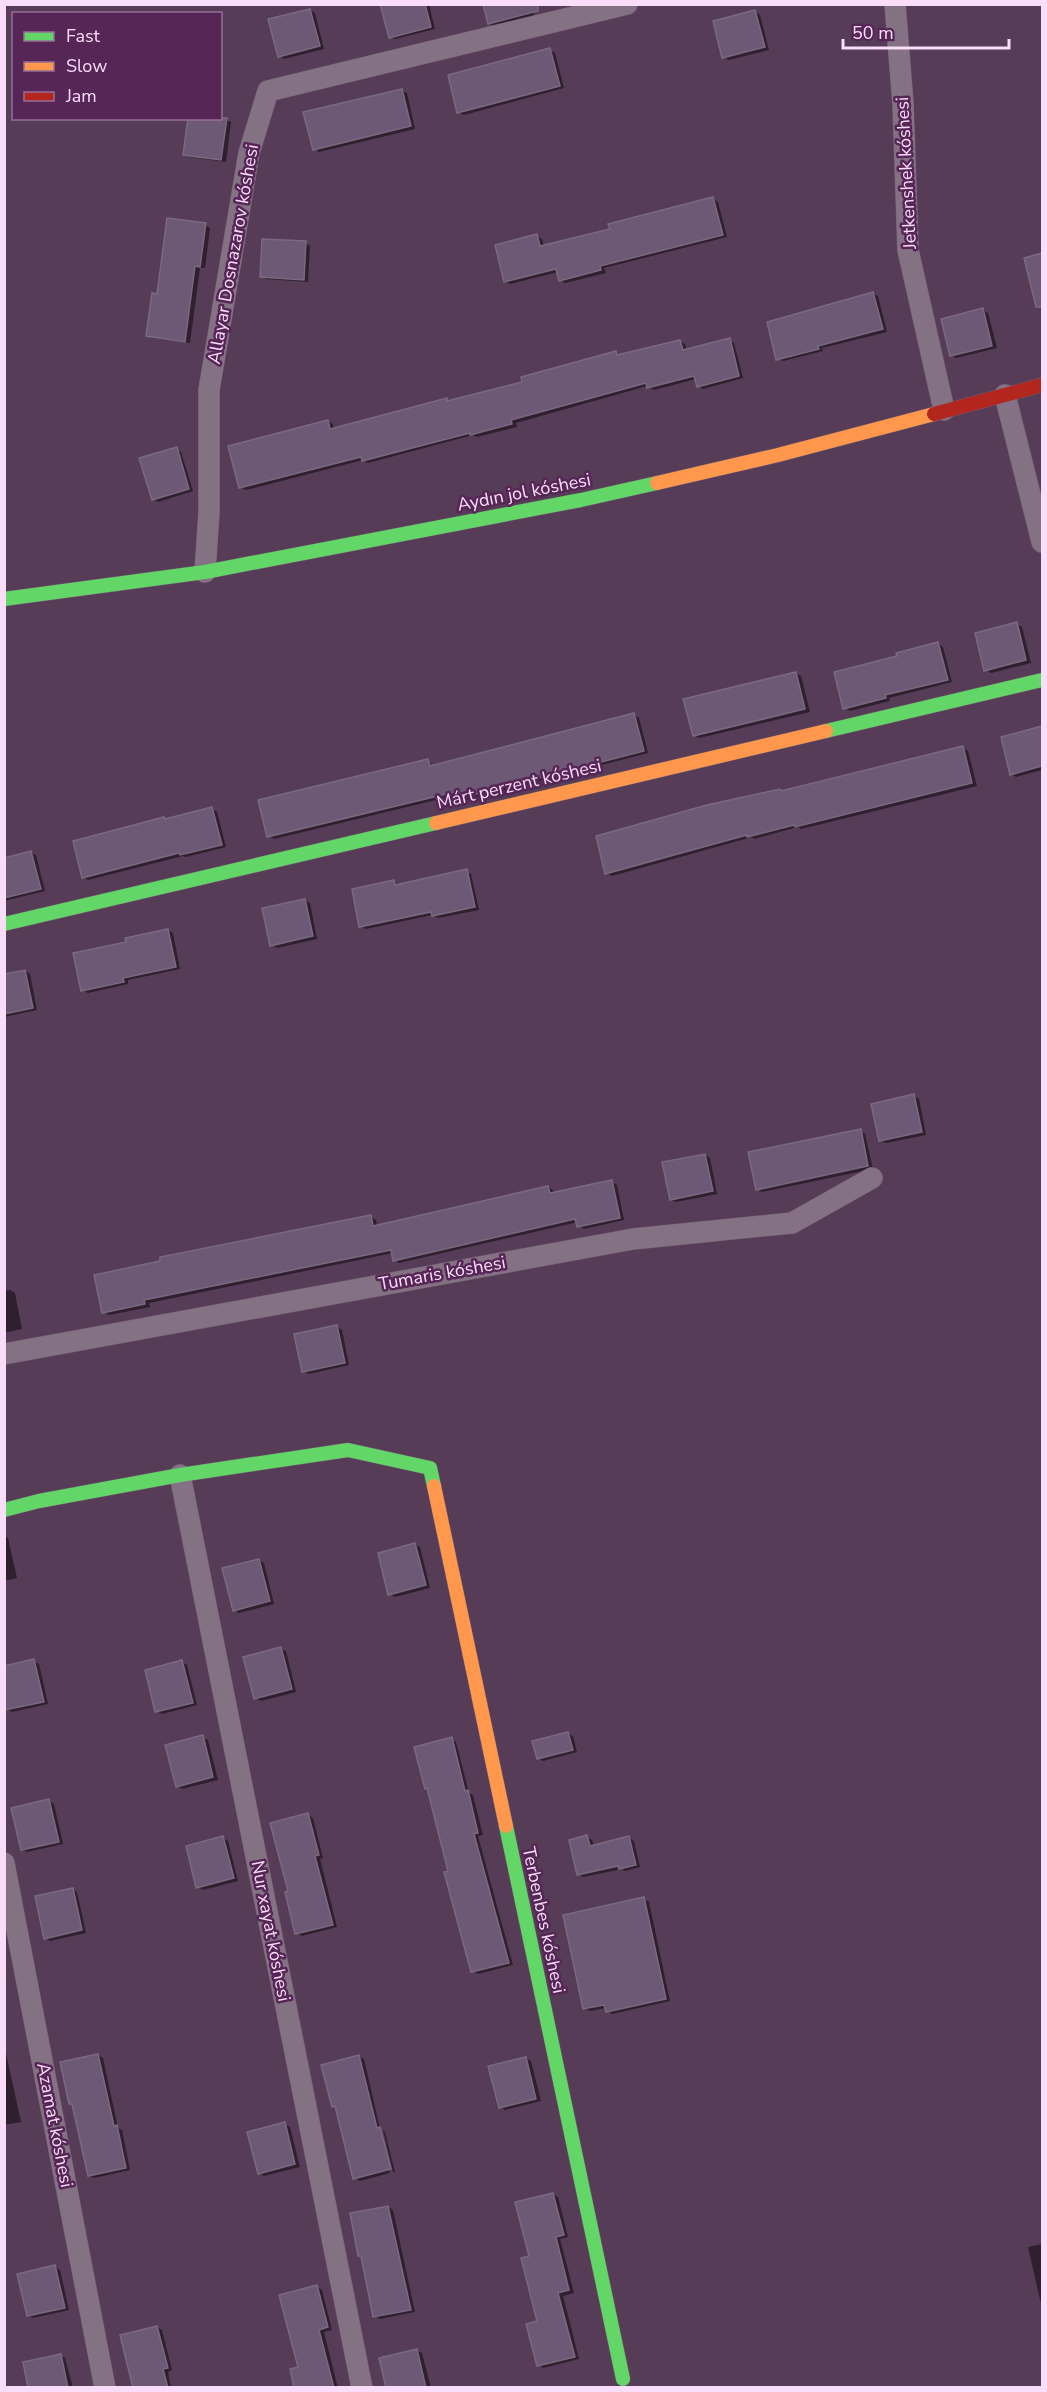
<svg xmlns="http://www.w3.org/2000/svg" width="1047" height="2392" viewBox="0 0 1047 2392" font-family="'Nunito Sans',sans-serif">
<rect width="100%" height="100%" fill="#563c56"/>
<g fill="#0007">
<polygon points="382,4 429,4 435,29 395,39 390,37"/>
<polygon points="532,4 534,16 494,26 489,23"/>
<polygon points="310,10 315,13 324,49 284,59 279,56"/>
<polygon points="755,12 760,15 769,50 729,60 724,57"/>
<polygon points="550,50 555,53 564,88 464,115 458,112"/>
<polygon points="402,91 407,93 415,129 319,152 314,149"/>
<polygon points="220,118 231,122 226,162 189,157 184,154"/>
<polygon points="713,199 718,202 727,237 604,268 606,273 565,283 560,280 558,272 510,284 505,281 537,236 542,239 544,247 611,230"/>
<polygon points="205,225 210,228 205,268 200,268 190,343 153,338 148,335 158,295"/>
<polygon points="305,243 310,246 308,282 266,279 261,276"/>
<polygon points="1042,255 1042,297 1040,297 1025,259"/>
<polygon points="873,294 878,296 887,332 822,348 823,351 783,361 778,359"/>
<polygon points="983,310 988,313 997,348 956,358 951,355"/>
<polygon points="729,340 734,343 743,378 703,389 698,386 696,379 654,390 647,386 516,423 517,427 477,437 473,435 368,463 363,460 246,490 240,487 328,421 333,424 334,429 447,400 450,402 524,383 616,352 622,356 680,341 685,344 687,351"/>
<polygon points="176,449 181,452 193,491 158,502 153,499"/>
<polygon points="1017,624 1022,627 1031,663 991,673 986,670"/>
<polygon points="938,644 943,647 952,682 889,698 890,701 850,711 845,708 898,657"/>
<polygon points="796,673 801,676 810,712 699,738 694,735"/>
<polygon points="634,715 639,718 648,753 467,800 461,794 274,839 268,836 428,761 434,767"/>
<polygon points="1042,728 1042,770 1016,777 1011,774 1002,738"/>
<polygon points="963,748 968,751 977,786 801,829 798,827 754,839 752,837 612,876 607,873 780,790 783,792"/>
<polygon points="212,809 217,812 226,847 186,857 183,856 88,880 83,877 164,818 167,820"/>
<polygon points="31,853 36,855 45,891 4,901 4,860"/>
<polygon points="466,871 471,874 479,910 438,918 432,915 366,929 361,926 394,882 400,885"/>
<polygon points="305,900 310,903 317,939 277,948 272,945"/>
<polygon points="168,930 173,933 180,969 128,980 128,984 88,993 82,990 128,943"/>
<polygon points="25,971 30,974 37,1010 4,1017 4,976"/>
<polygon points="914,1096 919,1099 926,1135 886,1143 880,1140"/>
<polygon points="860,1131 865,1134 873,1169 762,1192 757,1189"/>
<polygon points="705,1155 710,1158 717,1194 676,1202 671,1200"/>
<polygon points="612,1182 617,1185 624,1220 584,1229 579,1226 578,1222 399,1263 394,1260 393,1253 149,1303 150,1307 109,1315 104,1312 371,1217 376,1220 377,1226 548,1187 553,1190 554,1194"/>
<polygon points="10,1290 15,1293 22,1329 4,1333 4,1291"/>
<polygon points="337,1327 342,1330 349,1365 309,1374 303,1371"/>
<polygon points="4,1536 8,1538 17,1578 4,1581"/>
<polygon points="415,1545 420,1547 430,1588 395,1597 390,1594"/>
<polygon points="259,1560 264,1563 274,1604 239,1613 234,1610"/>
<polygon points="281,1649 286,1651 296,1692 261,1701 256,1698"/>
<polygon points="34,1661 39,1664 48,1704 12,1712 7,1709"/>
<polygon points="182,1662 187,1665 197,1705 162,1714 157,1711"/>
<polygon points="567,1733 573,1736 577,1752 543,1761 538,1758"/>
<polygon points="202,1737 208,1740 218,1780 182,1789 177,1786"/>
<polygon points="451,1739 456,1742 469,1793 473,1795 483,1835 478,1836 513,1965 478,1974 473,1971 429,1790 426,1788"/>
<polygon points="49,1801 54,1804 63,1844 27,1852 22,1849"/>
<polygon points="308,1815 313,1818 323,1858 320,1859 337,1927 302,1936 297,1933 290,1892"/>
<polygon points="587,1837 592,1840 594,1846 629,1838 634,1841 640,1867 625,1871 622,1869 583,1877 578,1874"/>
<polygon points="223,1838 228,1841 238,1881 203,1890 198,1887"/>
<polygon points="72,1889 77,1892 86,1933 50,1941 45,1938"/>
<polygon points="644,1899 649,1902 670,2001 612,2014 607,2011 606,2008 590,2011 584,2008"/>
<polygon points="4,2044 21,2122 4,2125"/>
<polygon points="98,2055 103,2058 118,2128 122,2130 130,2170 94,2178 89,2175 74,2105 71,2104"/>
<polygon points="359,2057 364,2059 390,2173 360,2181 355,2178 337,2108 333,2106"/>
<polygon points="525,2058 531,2061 541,2101 505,2110 500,2107"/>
<polygon points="284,2124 290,2127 300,2167 264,2176 259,2173"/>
<polygon points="383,2130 385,2132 395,2172 393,2172"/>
<polygon points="553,2194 558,2197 568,2237 560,2239 574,2293 563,2296 579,2359 543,2368 538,2365 539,2322 531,2257"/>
<polygon points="388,2207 393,2210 415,2312 380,2319 375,2316"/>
<polygon points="1042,2244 1042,2308 1028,2247"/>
<polygon points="55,2267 60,2270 69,2310 33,2318 28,2315"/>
<polygon points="317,2287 322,2290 332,2330 324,2332 338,2388 296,2388"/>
<polygon points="157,2327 162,2330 172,2370 168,2372 171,2388 134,2388"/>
<polygon points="416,2350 422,2353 431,2388 388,2388"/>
<polygon points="60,2355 65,2358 73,2388 31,2388"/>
</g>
<g fill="#6d5875" stroke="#7b6981" stroke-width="1.5">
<polygon points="380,4 425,4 431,27 389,38"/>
<polygon points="483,4 538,4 538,11 488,24"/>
<polygon points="310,9 320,46 278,57 268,19"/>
<polygon points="755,10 765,47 722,58 713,21"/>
<polygon points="550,48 560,86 457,113 448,75"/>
<polygon points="402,89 411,126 313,150 303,112"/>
<polygon points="188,118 227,118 221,160 183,155"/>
<polygon points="713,197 723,235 600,266 601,270 559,281 556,269 504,282 495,245 537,234 540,246 610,229 608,224"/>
<polygon points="167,218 206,223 200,267 195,266 185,342 146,336 152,293 157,294"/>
<polygon points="262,239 306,241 304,280 260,277"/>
<polygon points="1042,253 1042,307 1036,307 1024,258"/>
<polygon points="873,292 883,329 818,346 819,349 776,360 767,322"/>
<polygon points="983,308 992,346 950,356 941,319"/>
<polygon points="730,338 739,376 697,387 694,376 647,388 646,383 511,420 512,424 470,435 470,433 362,461 361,457 239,488 228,446 328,420 330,429 447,398 447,401 522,382 521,377 616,351 617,355 680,340 683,350"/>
<polygon points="177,447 189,489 152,500 139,458"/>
<polygon points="1017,622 1026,660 984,671 975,633"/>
<polygon points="938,642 948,680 885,695 886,698 843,709 834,672 897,656 896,653"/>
<polygon points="796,672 805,709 693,736 683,699"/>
<polygon points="634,713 644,751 461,798 459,791 267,837 258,800 428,759 430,766"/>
<polygon points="1042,726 1042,766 1010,775 1001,737"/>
<polygon points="963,746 972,783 795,827 794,825 747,837 747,835 605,874 596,836 707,805 780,789 781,791"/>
<polygon points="212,807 222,845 180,855 179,853 82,878 73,841 164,817 165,819"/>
<polygon points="31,851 41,889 4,898 4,858"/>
<polygon points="467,869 475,907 432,916 431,912 359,927 352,889 394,880 395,885"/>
<polygon points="305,899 313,936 270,946 262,908"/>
<polygon points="168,929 176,967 123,978 124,982 81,991 73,953 126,942 125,938"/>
<polygon points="25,970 33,1008 4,1014 4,974"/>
<polygon points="914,1094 922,1132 879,1141 871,1104"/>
<polygon points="861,1129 868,1166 756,1190 748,1152"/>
<polygon points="705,1154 713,1191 670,1200 662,1162"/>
<polygon points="612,1180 620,1218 577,1227 575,1219 393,1261 391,1250 144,1300 145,1304 102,1313 94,1275 160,1261 160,1257 371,1215 373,1226 548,1186 550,1193"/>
<polygon points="337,1325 345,1363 302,1372 294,1334"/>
<polygon points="415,1543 426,1585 388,1595 378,1553"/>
<polygon points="259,1559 270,1601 233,1611 222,1568"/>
<polygon points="281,1647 292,1689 254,1699 243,1657"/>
<polygon points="34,1659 44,1702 4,1710 4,1666"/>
<polygon points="182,1660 193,1703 155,1712 145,1670"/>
<polygon points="568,1732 573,1750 537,1759 532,1741"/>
<polygon points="203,1735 213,1777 176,1787 165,1745"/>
<polygon points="452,1737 465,1791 468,1790 478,1833 474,1834 509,1963 471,1972 444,1872 448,1871 427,1788 425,1789 414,1747"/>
<polygon points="49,1799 59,1842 21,1850 11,1808"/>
<polygon points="308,1813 319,1855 315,1856 333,1925 295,1934 285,1892 288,1891 270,1823"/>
<polygon points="587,1835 590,1846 629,1836 636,1865 619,1869 618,1866 577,1875 569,1840"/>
<polygon points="223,1836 234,1878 196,1888 186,1846"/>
<polygon points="73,1888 82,1930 44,1939 35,1896"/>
<polygon points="644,1897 666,1999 606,2012 604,2005 583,2009 563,1915"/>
<polygon points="98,2054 114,2126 117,2125 126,2168 88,2176 72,2104 69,2104 60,2062"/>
<polygon points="359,2055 377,2128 380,2127 391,2169 353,2179 335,2106 332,2107 321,2065"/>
<polygon points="526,2057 536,2099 499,2108 488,2066"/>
<polygon points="285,2122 295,2164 258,2174 247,2132"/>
<polygon points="553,2193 564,2235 556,2237 569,2290 558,2293 575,2357 537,2366 526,2324 537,2321 521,2258 529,2256 515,2202"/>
<polygon points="388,2206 411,2310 373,2317 361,2256 358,2256 350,2213"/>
<polygon points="55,2265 65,2308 27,2316 17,2274"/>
<polygon points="317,2285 328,2327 319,2330 334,2388 294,2388 290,2369 298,2367 279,2295"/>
<polygon points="157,2326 168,2368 163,2369 168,2388 133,2388 120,2335"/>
<polygon points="417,2349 426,2388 386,2388 379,2358"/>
<polygon points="61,2354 68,2388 28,2388 23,2362"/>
</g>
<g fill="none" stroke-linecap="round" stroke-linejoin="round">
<g stroke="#70596f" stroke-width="22">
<g id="street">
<polyline points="895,4 903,104 908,250 944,410"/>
<polyline points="1005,395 1042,542"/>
<polyline points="205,572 209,512 209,390 249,153 268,91 627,4"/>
<polyline points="4,1354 633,1239 792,1223 872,1178"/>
<polyline points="180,1475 362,2388"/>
<polyline points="4,1863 105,2388"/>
</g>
</g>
<g stroke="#70596f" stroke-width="15">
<g id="fast">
<polyline points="4,599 205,572 581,500 657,483"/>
<polyline points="826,731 1042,680"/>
<polyline points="4,924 436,823"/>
<polyline points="4,1510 39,1501 180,1475 348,1450 430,1468 434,1486"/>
<polyline points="506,1826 623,2379"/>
</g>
</g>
<g stroke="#70596f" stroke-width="15">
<g id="slow">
<polyline points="657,483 778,455 934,414"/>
<polyline points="436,823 826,731"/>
<polyline points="434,1486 506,1826"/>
</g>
</g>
<g stroke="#70596f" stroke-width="15">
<polyline id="jam" points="934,414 1042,385"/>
</g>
<use href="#street" stroke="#847184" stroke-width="21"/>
<use href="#fast" stroke="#63d668" stroke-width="14"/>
<use href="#slow" stroke="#ff974d" stroke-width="14"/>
<use href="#jam" stroke="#b3261e" stroke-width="14"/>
</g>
<g text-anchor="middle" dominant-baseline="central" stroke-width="5" stroke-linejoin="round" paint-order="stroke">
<g font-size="18" fill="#faddf9" stroke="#552656">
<text transform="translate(906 173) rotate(-93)">Jetkenshek kóshesi</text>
<text transform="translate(233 254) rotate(-80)">Allayar Dosnazarov kóshesi</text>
<text transform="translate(524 492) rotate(-11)">Aydın jol kóshesi</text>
<text transform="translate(519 784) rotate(-13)">Márt perzent kóshesi</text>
<text transform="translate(442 1273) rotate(-10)">Tumaris kóshesi</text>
<text transform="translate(544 1920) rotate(78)">Terbenbes kóshesi</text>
<text transform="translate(271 1931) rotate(79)">Nur xayat kóshesi</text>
<text transform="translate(55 2125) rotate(79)">Azamat kóshesi</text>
</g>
</g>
<rect width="1047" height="2392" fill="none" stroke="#faddf9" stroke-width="12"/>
<rect x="12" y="12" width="210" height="108" fill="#552656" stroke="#976f97" stroke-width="1.5"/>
<rect x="24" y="32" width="30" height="9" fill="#63d668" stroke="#976f97" stroke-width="1.5"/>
<text x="66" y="42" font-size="18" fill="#faddf9">Fast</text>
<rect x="24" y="62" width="30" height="9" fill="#ff974d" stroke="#976f97" stroke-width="1.5"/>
<text x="66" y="72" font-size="18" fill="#faddf9">Slow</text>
<rect x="24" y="92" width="30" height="9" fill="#b3261e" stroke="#976f97" stroke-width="1.5"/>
<text x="66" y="102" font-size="18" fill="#faddf9">Jam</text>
<path d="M843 39v9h166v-9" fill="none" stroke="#faddf9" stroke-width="3"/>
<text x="852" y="39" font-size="18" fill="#faddf9" stroke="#552656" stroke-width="4.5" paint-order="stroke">50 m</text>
</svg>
